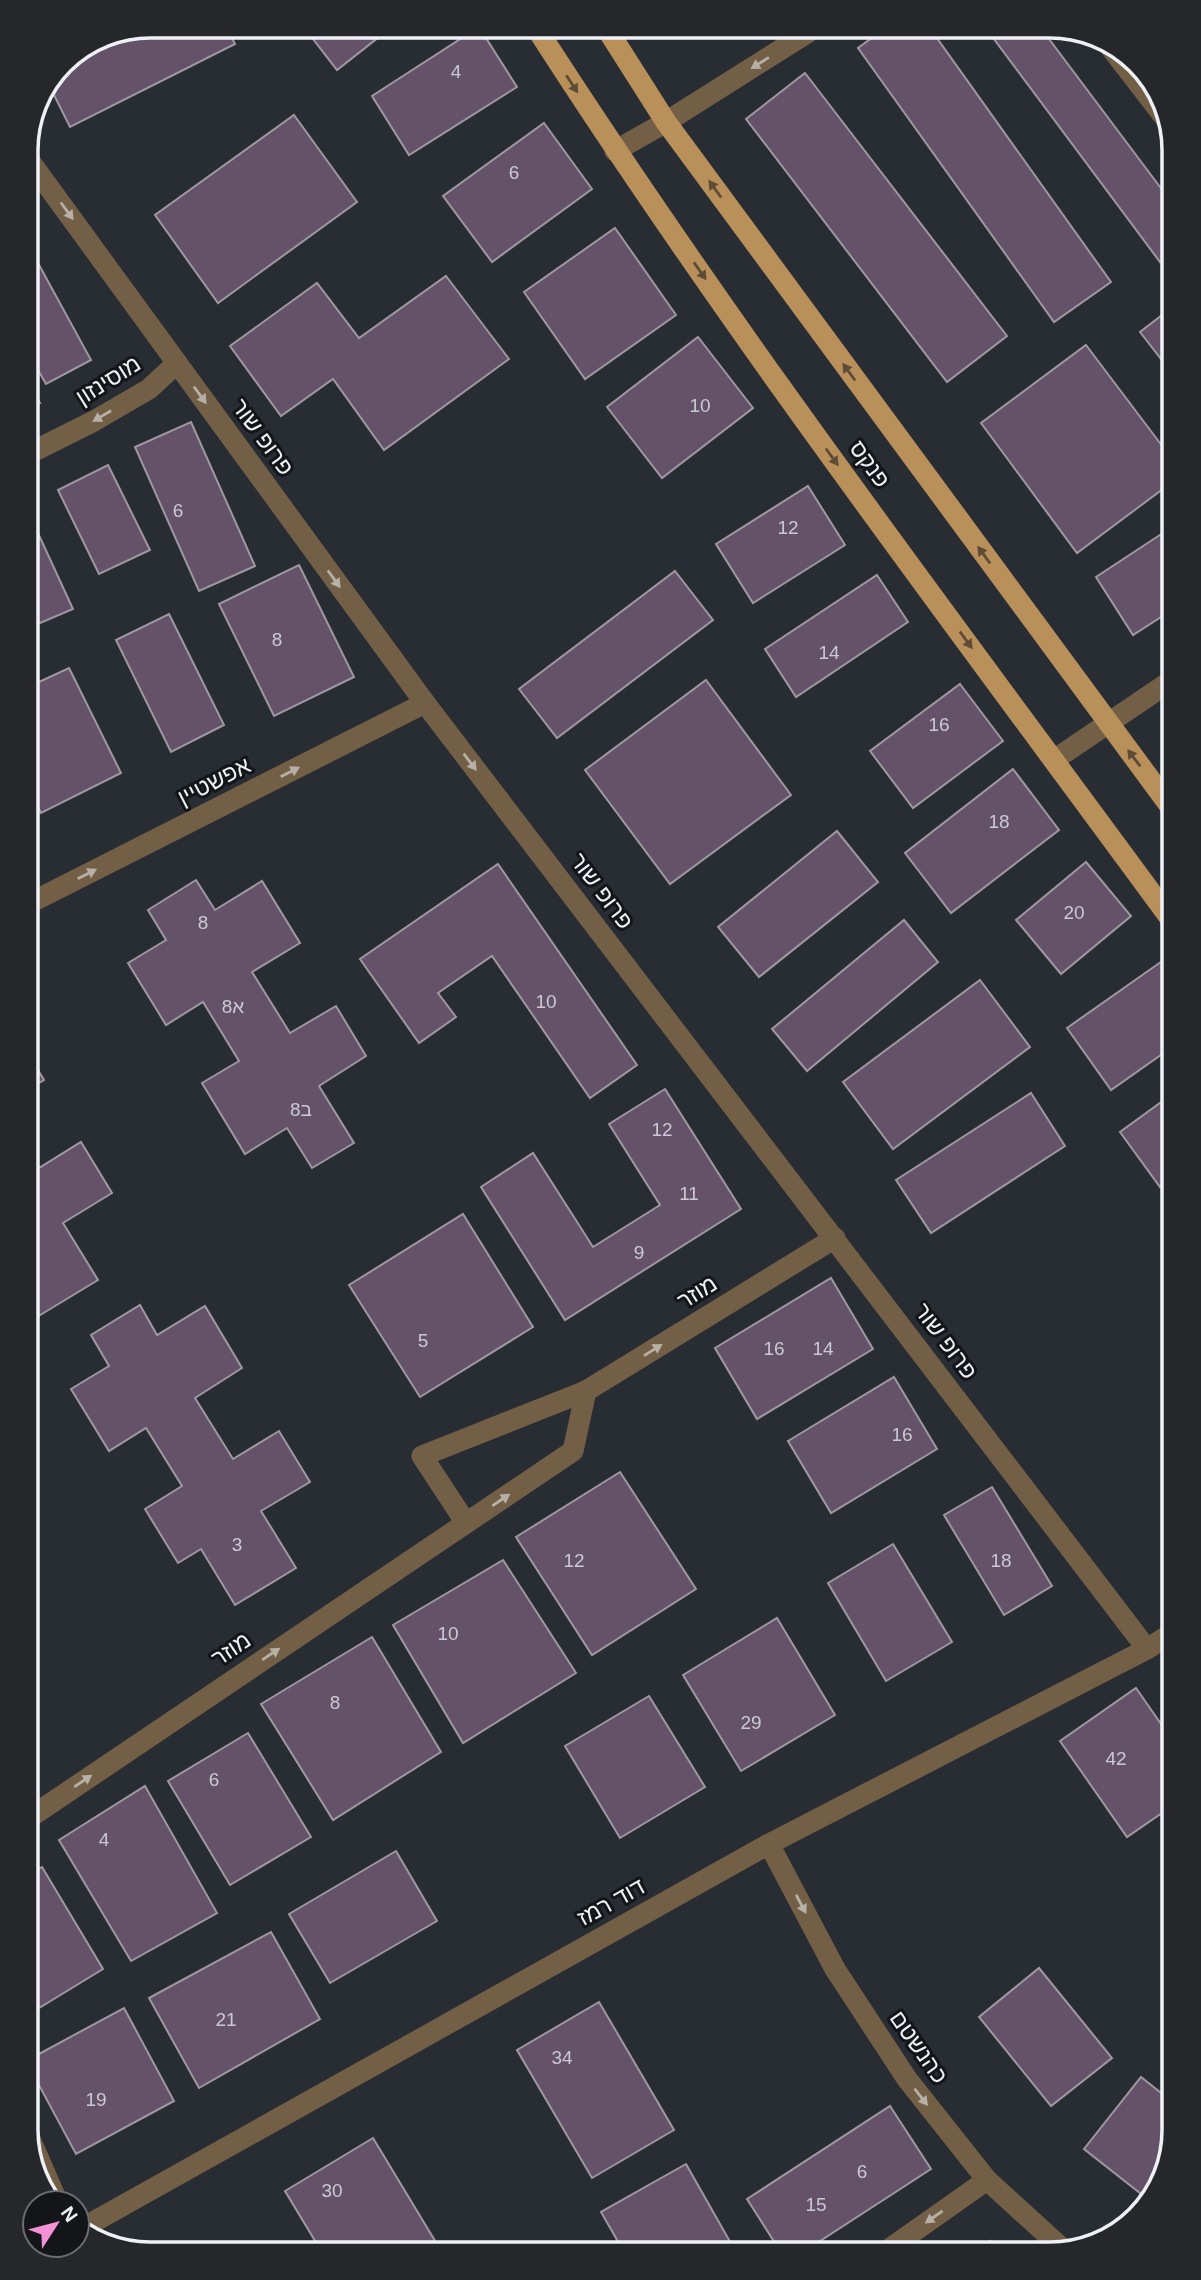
<svg xmlns="http://www.w3.org/2000/svg" width="1201" height="2280" viewBox="0 0 1201 2280" font-family="Arial,Heebo,sans-serif">
<rect width="100%" height="100%" fill="#282d34"/>
<g fill="#635268" stroke="#9e98a0" stroke-width="2">
<polygon points="151,26 226,26 235,44 70,127 51,89 63,62 104,36"/>
<polygon points="303,26 393,26 337,70"/>
<polygon points="888,26 929,27 1111,282 1054,322 858,48"/>
<polygon points="479,27 517,87 409,155 372,96"/>
<polygon points="985,27 1040,27 1175,207 1175,251 1160,262"/>
<polygon points="805,73 1007,336 947,382 746,119"/>
<polygon points="294,115 357,202 218,303 155,215"/>
<polygon points="544,123 592,189 492,262 443,196"/>
<polygon points="615,228 676,315 585,379 524,292"/>
<polygon points="26,241 91,360 46,384 26,349"/>
<polygon points="446,276 509,359 384,450 333,379 281,416 230,346 317,283 359,338"/>
<polygon points="1175,305 1175,377 1140,332"/>
<polygon points="698,337 753,408 662,478 607,407"/>
<polygon points="1086,345 1175,463 1175,480 1077,553 981,423"/>
<polygon points="26,377 40,403 26,410"/>
<polygon points="191,422 255,566 199,591 135,447"/>
<polygon points="108,465 150,550 99,574 58,490"/>
<polygon points="808,486 845,545 753,603 716,544"/>
<polygon points="26,507 73,609 26,629"/>
<polygon points="1175,525 1175,608 1133,635 1096,577"/>
<polygon points="299,565 354,677 274,716 219,604"/>
<polygon points="675,571 713,620 557,738 519,689"/>
<polygon points="877,575 908,622 796,697 765,649"/>
<polygon points="169,614 224,725 171,752 116,640"/>
<polygon points="69,668 121,773 41,813 26,784 26,688"/>
<polygon points="706,680 791,795 670,884 585,770"/>
<polygon points="960,684 1003,741 913,808 870,751"/>
<polygon points="1013,769 1059,830 951,913 905,853"/>
<polygon points="837,831 878,882 759,977 718,927"/>
<polygon points="1086,862 1131,916 1061,974 1016,920"/>
<polygon points="498,864 637,1065 590,1098 492,956 438,993 456,1017 419,1043 360,959"/>
<polygon points="196,880 215,910 262,881 300,943 252,972 290,1033 336,1006 366,1056 319,1086 354,1143 312,1168 287,1128 245,1154 202,1083 239,1061 203,1002 166,1025 128,963 166,940 148,910"/>
<polygon points="904,920 938,962 807,1071 772,1029"/>
<polygon points="1165,959 1175,972 1175,1045 1111,1090 1067,1028"/>
<polygon points="980,980 1030,1047 893,1149 843,1082"/>
<polygon points="26,1050 44,1080 26,1091"/>
<polygon points="665,1089 741,1209 565,1320 481,1187 533,1153 593,1247 660,1205 609,1124"/>
<polygon points="1175,1092 1175,1176 1160,1187 1120,1132"/>
<polygon points="1031,1093 1065,1146 931,1233 896,1180"/>
<polygon points="81,1142 112,1193 63,1223 98,1280 37,1317 26,1299 26,1158 34,1171"/>
<polygon points="463,1214 533,1327 420,1397 349,1285"/>
<polygon points="831,1278 873,1349 757,1419 715,1348"/>
<polygon points="140,1305 157,1335 205,1306 242,1368 195,1398 233,1459 279,1431 310,1482 261,1511 296,1568 235,1605 201,1549 178,1563 145,1509 182,1486 146,1428 109,1451 71,1389 109,1366 91,1335"/>
<polygon points="894,1377 937,1449 831,1513 788,1441"/>
<polygon points="620,1472 696,1589 592,1655 516,1537"/>
<polygon points="992,1487 1052,1586 1004,1615 944,1515"/>
<polygon points="893,1544 952,1642 886,1681 828,1583"/>
<polygon points="503,1560 576,1673 463,1743 393,1625"/>
<polygon points="777,1618 835,1715 741,1771 683,1675"/>
<polygon points="372,1637 441,1752 333,1820 261,1704"/>
<polygon points="1136,1688 1175,1744 1175,1804 1127,1837 1060,1741"/>
<polygon points="649,1696 705,1787 620,1838 565,1746"/>
<polygon points="248,1733 311,1837 230,1885 168,1781"/>
<polygon points="145,1786 217,1913 131,1961 59,1840"/>
<polygon points="396,1851 437,1921 330,1983 289,1914"/>
<polygon points="42,1867 103,1969 26,2016 26,1876"/>
<polygon points="271,1932 320,2019 199,2088 149,1998"/>
<polygon points="1039,1968 1112,2058 1051,2106 979,2017"/>
<polygon points="599,2002 674,2130 592,2178 517,2050"/>
<polygon points="124,2008 174,2101 76,2154 26,2061"/>
<polygon points="1141,2077 1175,2104 1175,2130 1154,2198 1150,2201 1084,2149"/>
<polygon points="890,2106 931,2169 800,2254 782,2254 747,2199"/>
<polygon points="373,2138 443,2254 323,2254 285,2191"/>
<polygon points="686,2164 737,2254 625,2254 601,2212"/>
<polygon points="990,2241 999,2254 971,2254"/>
</g>
<g fill="none" stroke-linecap="round" stroke-linejoin="round">
<g stroke="#735f46" stroke-width="21">
<polyline points="1108,44 1169,123"/>
<polyline points="615,151 666,122 818,26"/>
<polyline points="26,156 425,703 1147,1649"/>
<polyline points="26,455 94,421 149,389 177,363"/>
<polyline points="1054,760 1175,678"/>
<polyline points="26,905 425,703"/>
<polyline points="466,1523 422,1456 586,1391"/>
<polyline points="26,1820 573,1451 586,1391 835,1238"/>
<polyline points="769,1844 835,1969 907,2079 987,2180 1065,2251"/>
<polyline points="27,2132 58,2203"/>
<polyline points="79,2230 769,1844 1147,1649 1175,1631"/>
<polyline points="882,2254 987,2180"/>
</g>
<g stroke="#b9905a" stroke-width="21">
<path d="M535,26C734,336 958,629 1175,925"/>
<polyline points="605,26 666,122 1175,813"/>
</g>
</g>
<defs><path id="oneway-solid" d="M-6-.8H1V-3.2L6.5 0L1 3.2V.8H-6Z" transform="scale(1.75)"/></defs>
<g fill="#b7b0a7">
<use href="#oneway-solid" transform="translate(760 63) rotate(148)"/>
<use href="#oneway-solid" transform="translate(67 211) rotate(54)"/>
<use href="#oneway-solid" transform="translate(200 395) rotate(54)"/>
<use href="#oneway-solid" transform="translate(102 416) rotate(150)"/>
<use href="#oneway-solid" transform="translate(334 579) rotate(54)"/>
<use href="#oneway-solid" transform="translate(470 762) rotate(53)"/>
<use href="#oneway-solid" transform="translate(290 772) rotate(-27)"/>
<use href="#oneway-solid" transform="translate(87 874) rotate(-27)"/>
<use href="#oneway-solid" transform="translate(653 1350) rotate(-32)"/>
<use href="#oneway-solid" transform="translate(501 1500) rotate(-34)"/>
<use href="#oneway-solid" transform="translate(271 1654) rotate(-34)"/>
<use href="#oneway-solid" transform="translate(83 1781) rotate(-34)"/>
<use href="#oneway-solid" transform="translate(801 1904) rotate(62)"/>
<use href="#oneway-solid" transform="translate(921 2097) rotate(52)"/>
<use href="#oneway-solid" transform="translate(934 2217) rotate(145)"/>
</g>
<g fill="#5e4c36">
<use href="#oneway-solid" transform="translate(572 84) rotate(57)"/>
<use href="#oneway-solid" transform="translate(715 189) rotate(-126)"/>
<use href="#oneway-solid" transform="translate(700 271) rotate(55)"/>
<use href="#oneway-solid" transform="translate(849 372) rotate(-126)"/>
<use href="#oneway-solid" transform="translate(832 457) rotate(54)"/>
<use href="#oneway-solid" transform="translate(984 555) rotate(-126)"/>
<use href="#oneway-solid" transform="translate(966 640) rotate(54)"/>
<use href="#oneway-solid" transform="translate(1134 758) rotate(-127)"/>
</g>
<g text-anchor="middle" dominant-baseline="central" stroke-width="6" stroke-linejoin="round" paint-order="stroke">
<g font-size="19" fill="#cbcad2">
<text x="456" y="71">4</text>
<text x="514" y="172">6</text>
<text x="700" y="405">10</text>
<text x="178" y="510">6</text>
<text x="788" y="527">12</text>
<text x="277" y="639">8</text>
<text x="829" y="652">14</text>
<text x="939" y="724">16</text>
<text x="999" y="821">18</text>
<text x="1074" y="912">20</text>
<text x="203" y="922">8</text>
<text x="546" y="1001">10</text>
<text x="233" y="1006">8א</text>
<text x="301" y="1109">8ב</text>
<text x="662" y="1129">12</text>
<text x="689" y="1193">11</text>
<text x="639" y="1252">9</text>
<text x="423" y="1340">5</text>
<text x="774" y="1348">16</text>
<text x="823" y="1348">14</text>
<text x="902" y="1434">16</text>
<text x="237" y="1544">3</text>
<text x="574" y="1560">12</text>
<text x="1001" y="1560">18</text>
<text x="448" y="1633">10</text>
<text x="335" y="1702">8</text>
<text x="751" y="1722">29</text>
<text x="1116" y="1758">42</text>
<text x="214" y="1779">6</text>
<text x="104" y="1839">4</text>
<text x="226" y="2019">21</text>
<text x="562" y="2057">34</text>
<text x="96" y="2099">19</text>
<text x="862" y="2171">6</text>
<text x="332" y="2190">30</text>
<text x="816" y="2204">15</text>
</g>
<g font-size="23" fill="#eef2f6" stroke="#131518">
<text transform="translate(108 380) rotate(-32)">מוסינזון</text>
<text transform="translate(263 437) rotate(54)">פרופ שור</text>
<text transform="translate(870 464) rotate(54)">פנקס</text>
<text transform="translate(214 781) rotate(-27)">אפשטיין</text>
<text transform="translate(602 891) rotate(53)">פרופ שור</text>
<text transform="translate(697 1292) rotate(-32)">מוזר</text>
<text transform="translate(946 1341) rotate(53)">פרופ שור</text>
<text transform="translate(231 1649) rotate(-34)">מוזר</text>
<text transform="translate(611 1902) rotate(-29)">דוד רמז</text>
<text transform="translate(919 2047) rotate(55)">כהנשטם</text>
</g>
</g>
<path d="M0 0H1201V2280H0ZM150 38H1050A112 112 0 0 1 1162 150V2130A112 112 0 0 1 1050 2242H150A112 112 0 0 1 38 2130V150A112 112 0 0 1 150 38Z" fill="#25272a" fill-rule="evenodd"/>
<path fill="none" stroke="#eef2f6" stroke-width="3.5" d="M150 38H1050A112 112 0 0 1 1162 150V2130A112 112 0 0 1 1050 2242H150A112 112 0 0 1 38 2130V150A112 112 0 0 1 150 38Z"/>
<g transform="translate(56 2224) rotate(54)"><circle r="33" fill="#131518" stroke="#6b6d71" stroke-width="2"/>
<path d="M0-5L12 26L0 18L-12 26Z" fill="#f491d4"/>
<text y="-10" font-size="19" font-weight="bold" text-anchor="middle" fill="#eef2f6">N</text>
</g>
</svg>
